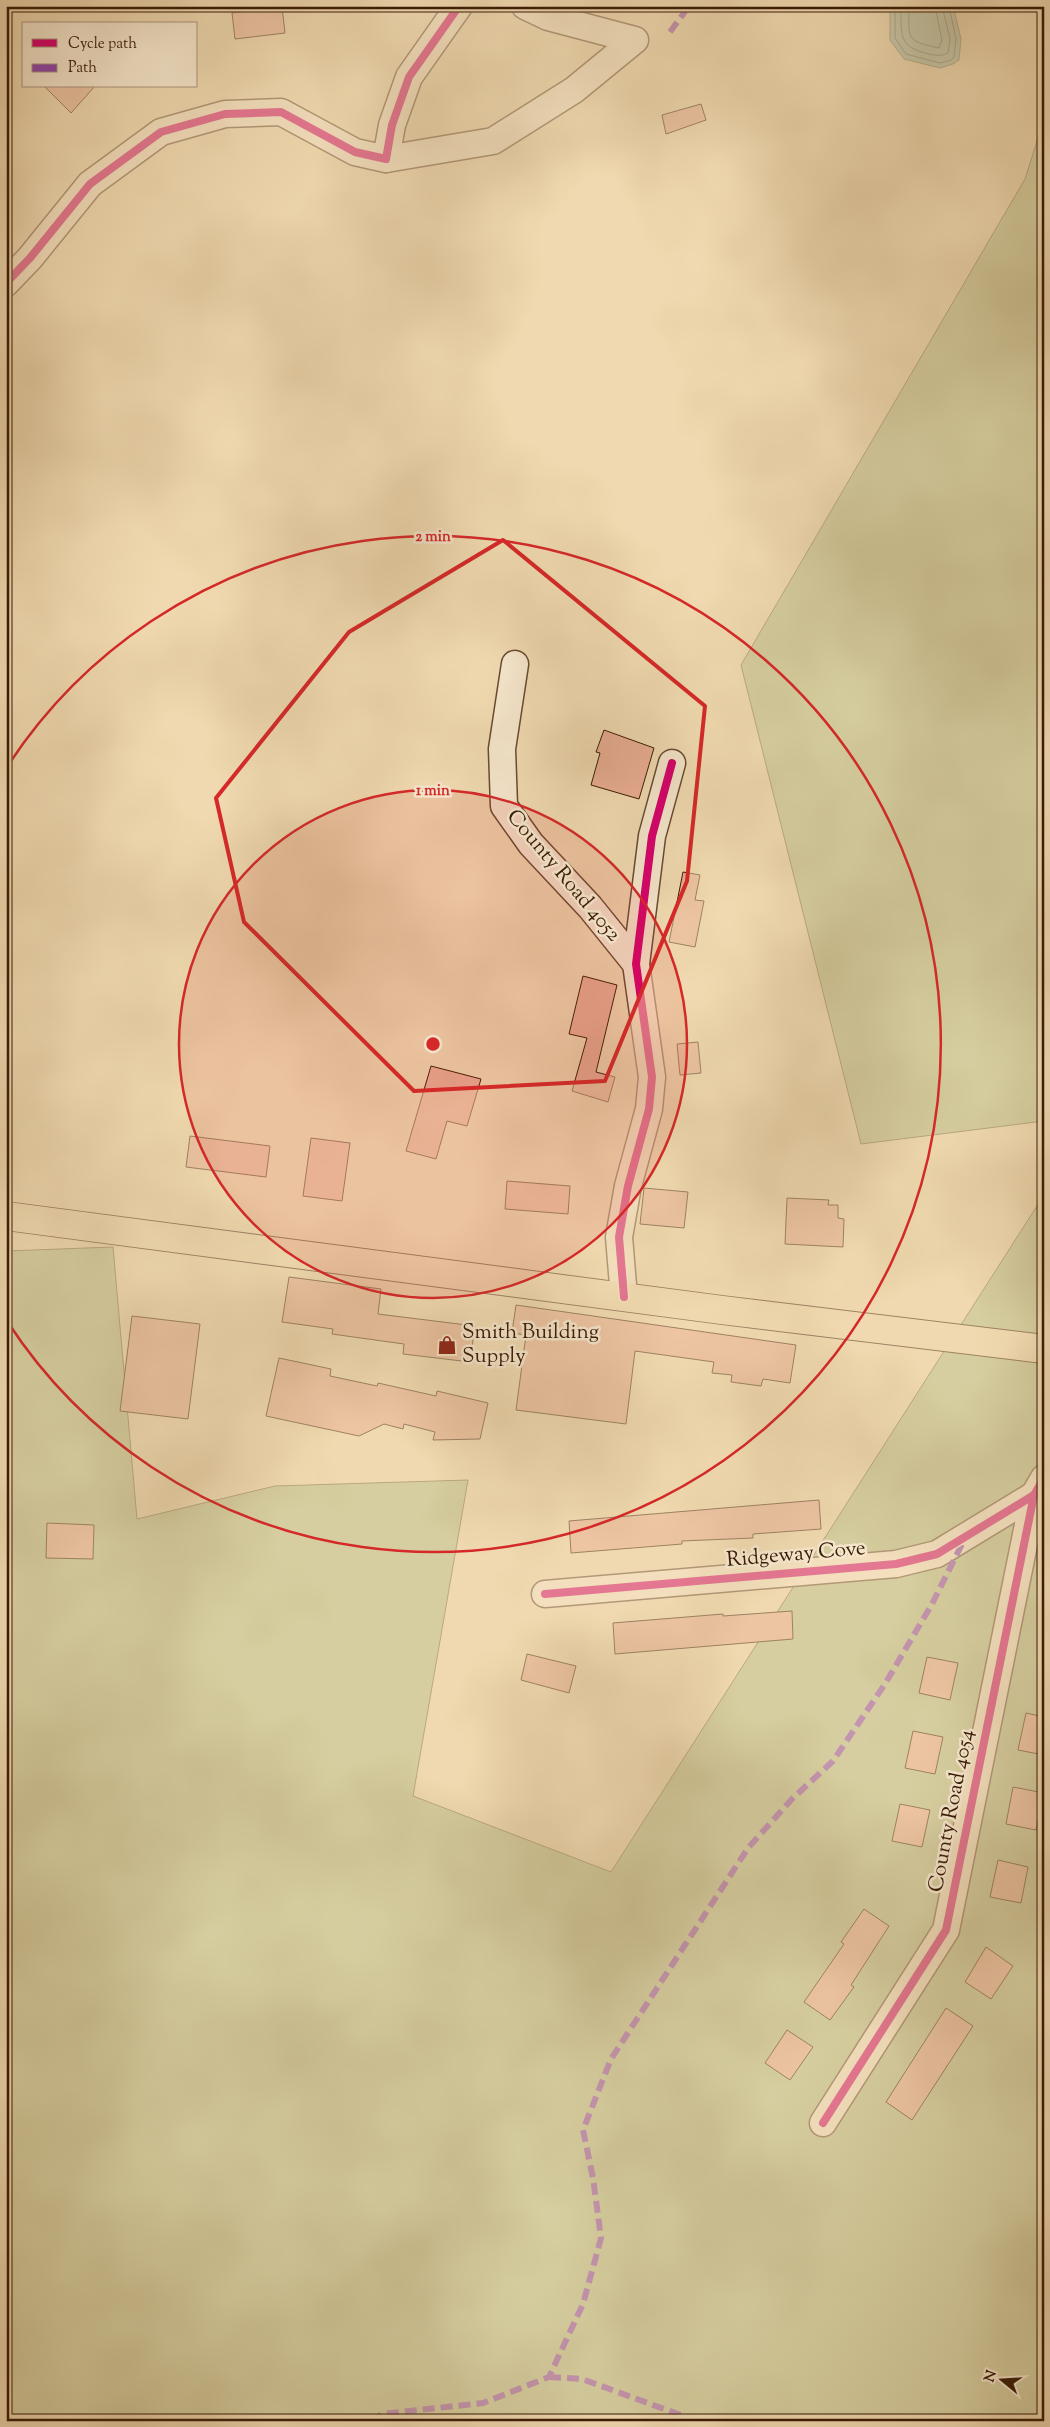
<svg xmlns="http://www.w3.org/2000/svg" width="1050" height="2427" viewBox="0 0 1050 2427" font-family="'Sorts Mill Goudy',serif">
<rect width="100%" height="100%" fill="#f0d9b0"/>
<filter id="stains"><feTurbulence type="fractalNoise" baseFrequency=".004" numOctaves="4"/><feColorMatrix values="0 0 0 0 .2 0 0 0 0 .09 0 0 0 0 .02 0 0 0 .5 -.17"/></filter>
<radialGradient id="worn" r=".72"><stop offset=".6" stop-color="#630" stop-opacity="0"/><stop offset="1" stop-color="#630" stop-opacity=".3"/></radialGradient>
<g fill="#b7c08d" stroke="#786e4a">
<polygon points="1044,119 1044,1121 861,1144 741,665 1025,179"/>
<polygon points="1044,1195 1044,2421 6,2421 6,1251 113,1247 137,1519 275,1486 468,1480 413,1796 611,1872"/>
</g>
<polygon fill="#9bbba6" stroke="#747b66" points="890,6 953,6 961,39 959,60 953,64 940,68 904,59 890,40"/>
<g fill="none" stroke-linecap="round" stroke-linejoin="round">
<g stroke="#6a6b56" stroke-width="1">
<polyline points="895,6 895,38 906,54 940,63 951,60 954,57 956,39 949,6"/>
<path d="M901,6C902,31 896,45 925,53C933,55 940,57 948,53L950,39L942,6"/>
<path d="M909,6C909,39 905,41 939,48L942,40L935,6"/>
</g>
</g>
<g fill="#e9ad93" stroke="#391b06">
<polygon points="282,7 285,33 235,39 232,13"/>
<polygon points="44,86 95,86 71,113"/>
<polygon points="701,104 706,120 666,134 662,115"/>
<polygon points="604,730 654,748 639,799 591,785 600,753 596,752"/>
<polygon points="683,872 700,875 695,900 704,901 695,947 669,942"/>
<polygon points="583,976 617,985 596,1072 615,1077 608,1102 572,1091 587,1038 569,1034"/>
<polygon points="698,1042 701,1073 680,1075 677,1044"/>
<polygon points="431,1066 481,1079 467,1126 447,1121 436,1159 406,1151"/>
<polygon points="190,1136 270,1146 266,1177 186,1167"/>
<polygon points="311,1138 350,1143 342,1201 303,1196"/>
<polygon points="507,1181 570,1186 568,1214 505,1209"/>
<polygon points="644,1188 688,1192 684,1228 640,1224"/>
<polygon points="787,1198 829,1200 828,1205 838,1205 838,1218 844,1219 843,1247 785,1244"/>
<polygon points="289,1277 381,1289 378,1314 475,1326 470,1362 403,1354 404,1344 332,1334 333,1329 282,1322"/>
<polygon points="516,1305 796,1345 790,1383 763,1379 761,1386 731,1382 732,1375 712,1373 714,1362 635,1351 626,1424 516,1410 526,1335 512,1333"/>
<polygon points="132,1316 200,1324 188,1419 120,1411"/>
<polygon points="279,1358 331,1369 330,1376 377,1386 378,1383 436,1396 437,1391 488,1403 480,1439 433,1440 435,1432 404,1424 403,1429 384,1424 359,1436 266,1416"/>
<polygon points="819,1500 821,1529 753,1534 753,1538 682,1541 682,1544 571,1553 569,1521"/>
<polygon points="47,1523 94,1525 93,1559 46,1558"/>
<polygon points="792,1611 793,1639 615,1654 613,1623 723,1614 723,1616"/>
<polygon points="527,1654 576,1666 569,1693 521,1680"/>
<polygon points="927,1657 958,1663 950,1700 919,1693"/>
<polygon points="1026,1713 1044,1717 1044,1755 1018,1750"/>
<polygon points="913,1731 943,1737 935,1774 905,1768"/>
<polygon points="1013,1787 1044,1793 1036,1830 1006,1824"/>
<polygon points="900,1804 930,1810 922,1847 892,1841"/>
<polygon points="998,1860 1028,1867 1021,1903 990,1897"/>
<polygon points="864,1909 889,1926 851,1985 854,1987 830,2020 804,2002 844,1944 841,1942"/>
<polygon points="986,1947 1013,1966 991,1999 965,1982"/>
<polygon points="946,2008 973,2026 912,2120 886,2102"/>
<polygon points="787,2030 813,2047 790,2080 765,2063"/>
</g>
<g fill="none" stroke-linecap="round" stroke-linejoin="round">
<g stroke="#674a30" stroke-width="29">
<g id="minor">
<polyline points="386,159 493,141 574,90 635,40 548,17 525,6"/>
<polyline points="6,283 30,258 90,184 161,132 225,114 281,112 355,152 386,159 392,125 409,77 459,6"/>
<polyline points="515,664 502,749 504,806 531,844 590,907 636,964"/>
<polyline points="624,1297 619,1237 628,1186 649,1109 652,1077 636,964 652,836 672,763"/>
<polyline points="545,1594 896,1564 937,1554 1034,1495"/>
<polyline points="823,2123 946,1930 1034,1495 1044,1478"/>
</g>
</g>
<g stroke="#391b06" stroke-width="30">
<polyline id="major" points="6,1216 722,1310 1044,1349"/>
</g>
<use href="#minor" stroke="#f5e6cc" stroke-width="26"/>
<use href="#major" stroke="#f0d9b0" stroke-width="28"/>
<g stroke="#8e44ad" stroke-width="6" stroke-dasharray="12 6" stroke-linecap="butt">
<polyline points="670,32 689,6"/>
<polyline points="549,2377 582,2379 697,2421"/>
<polyline points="371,2421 382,2414 483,2403 549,2377 583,2304 601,2238 593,2178 583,2130 611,2059 748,1848 792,1799 833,1761 885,1684 932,1604 965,1538"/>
</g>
<g stroke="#f5e6cc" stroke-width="11">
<g id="cycleway">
<polyline points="6,283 30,258 90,184 161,132 225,114 281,112 355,152 386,159 392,125 409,77 459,6"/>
<polyline points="624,1297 619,1237 628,1186 649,1109 652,1077 636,964 652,836 672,763"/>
<polyline points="545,1594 896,1564 937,1554 1034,1495"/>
<polyline points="823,2123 946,1930 1034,1495 1044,1478"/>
</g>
</g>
<use href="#cycleway" stroke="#d6006c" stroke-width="8"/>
</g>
<path d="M0 0H1050V2427H0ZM503,540L705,706L687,881L605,1081L414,1091L244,922L216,798L349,632Z" fill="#f0d9b0" fill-opacity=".55" fill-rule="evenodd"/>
<path fill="none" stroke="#d62828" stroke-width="4" stroke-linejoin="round" d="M503,540L705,706L687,881L605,1081L414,1091L244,922L216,798L349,632Z"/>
<circle cx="433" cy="1044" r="254" fill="#d62828" fill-opacity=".12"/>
<g fill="none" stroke="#d62828" stroke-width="2.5">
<circle cx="433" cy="1044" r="254"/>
<path d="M7 767A508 508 0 1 1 7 1321"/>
</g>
<defs>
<g id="shop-bare" transform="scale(1.5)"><path d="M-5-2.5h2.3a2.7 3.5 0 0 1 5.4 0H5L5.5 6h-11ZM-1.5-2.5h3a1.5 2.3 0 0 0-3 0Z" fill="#8f2418" stroke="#f5e6cc" stroke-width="2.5" paint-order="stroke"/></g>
</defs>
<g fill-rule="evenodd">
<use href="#shop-bare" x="447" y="1345"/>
</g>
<g text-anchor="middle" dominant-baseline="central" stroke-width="5" stroke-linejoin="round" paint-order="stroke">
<g font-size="21" fill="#391b06" stroke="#f5e6cc">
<text transform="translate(563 876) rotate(50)">County Road 4052</text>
<text transform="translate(796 1555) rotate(-5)">Ridgeway Cove</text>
<text transform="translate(952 1811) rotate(-79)">County Road 4054</text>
</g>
<g font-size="21" fill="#391b06" stroke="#f5e6cc" text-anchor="start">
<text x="462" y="1333">Smith Building<tspan x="462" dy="24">Supply</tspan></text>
</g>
</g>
<circle cx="433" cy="1044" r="8" fill="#d62828" stroke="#f5e6cc" stroke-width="2.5"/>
<g font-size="15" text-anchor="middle" font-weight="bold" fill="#d62828" stroke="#f5e6cc" stroke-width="5" stroke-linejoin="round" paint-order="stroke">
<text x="433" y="541">2 min</text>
<text x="433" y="795">1 min</text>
</g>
<rect width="1050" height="2427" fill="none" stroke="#f0d9b0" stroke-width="25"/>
<rect x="8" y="8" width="1035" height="2412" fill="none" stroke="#391b06" stroke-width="2.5"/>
<rect x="12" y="12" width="1025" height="2402" fill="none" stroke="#391b06"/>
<rect x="22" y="22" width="175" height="65" fill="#f5e6cc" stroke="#aa957d"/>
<rect x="32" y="39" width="25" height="8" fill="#d6006c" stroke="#aa957d"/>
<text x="68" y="48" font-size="15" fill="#391b06">Cycle path</text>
<rect x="32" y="64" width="25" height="8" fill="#8e44ad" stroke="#aa957d"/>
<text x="68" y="72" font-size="15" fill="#391b06">Path</text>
<g transform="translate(1002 2380) rotate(288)" stroke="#f5e6cc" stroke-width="4" paint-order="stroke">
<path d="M0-4L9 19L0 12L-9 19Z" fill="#391b06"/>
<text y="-8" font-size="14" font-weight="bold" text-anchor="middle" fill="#391b06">N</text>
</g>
<rect width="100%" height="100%" filter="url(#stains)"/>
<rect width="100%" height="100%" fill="url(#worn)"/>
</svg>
